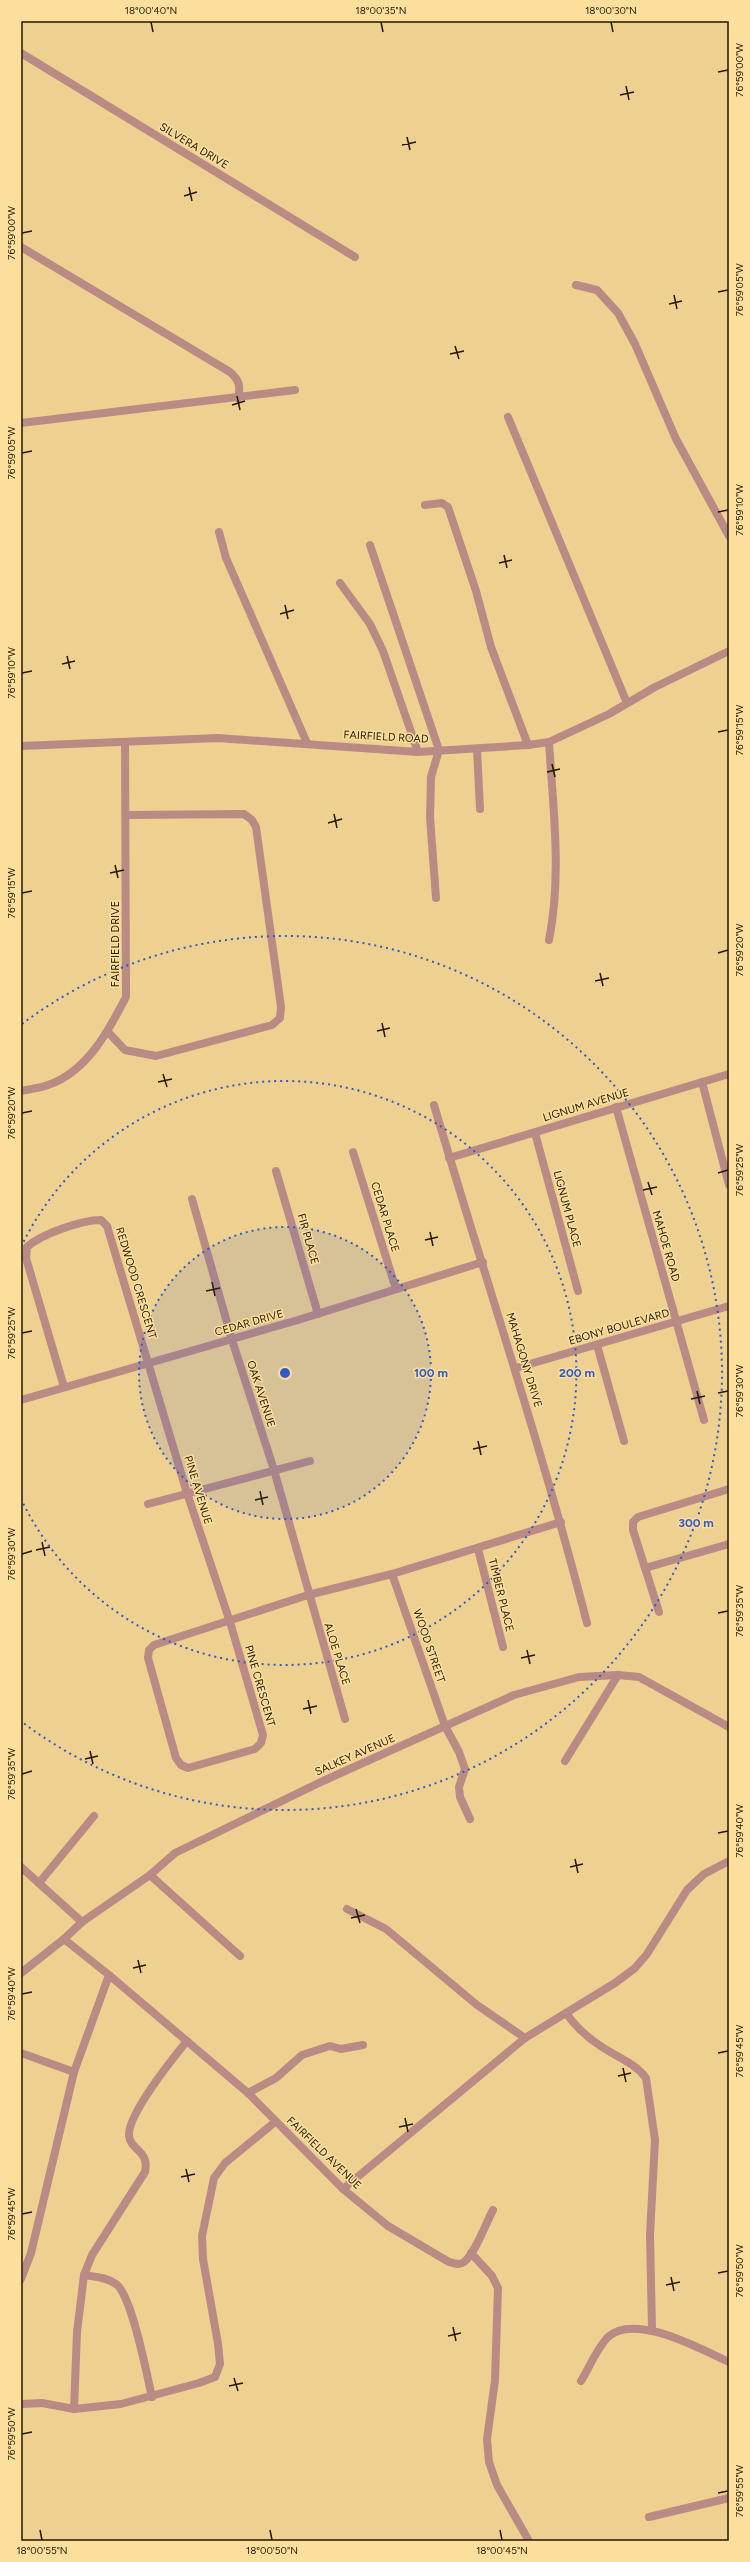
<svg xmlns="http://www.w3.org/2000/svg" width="750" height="2562" viewBox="0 0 750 2562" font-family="Figtree,sans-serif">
<rect width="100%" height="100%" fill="#eed191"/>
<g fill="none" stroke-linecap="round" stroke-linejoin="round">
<g stroke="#ba8a84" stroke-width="8">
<polyline points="21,53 355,257"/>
<path d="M21,247L230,372C239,380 241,386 238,398"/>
<polyline points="576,285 597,290 618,313 635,344 676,439 729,536"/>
<polyline points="508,417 627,703"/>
<polyline points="21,423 295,390"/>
<polyline points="425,505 442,503 448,507 476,591 491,647 528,745"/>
<polyline points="219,532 226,558 307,743"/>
<polyline points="370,545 439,750 431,777 430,817 436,898"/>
<polyline points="340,583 370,624 383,651 418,752"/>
<path d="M549,742C553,807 562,875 549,940"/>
<polyline points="21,746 218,738 418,752 528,745 549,742 609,714 655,687 729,651"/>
<polyline points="477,749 480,809"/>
<polyline points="108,1032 125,1050 156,1056 272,1025 280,1018 281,1007 256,827 252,820 244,814 127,815"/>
<polyline points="702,1082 729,1185"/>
<path d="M21,1091C30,1089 40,1088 48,1085C87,1072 109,1030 126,997L125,743"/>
<path d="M434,1105C485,1278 542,1448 587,1623"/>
<polyline points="616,1107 704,1420"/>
<polyline points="535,1133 578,1291"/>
<polyline points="353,1152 396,1289"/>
<polyline points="449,1158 729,1074"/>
<polyline points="276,1171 318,1314"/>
<polyline points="192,1199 232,1340 274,1470 345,1719"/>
<polyline points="597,1345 624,1441"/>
<polyline points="516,1368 729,1306"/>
<path d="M64,1387L26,1258L27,1247C41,1234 82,1220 101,1220L107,1226L187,1493L230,1622L263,1735L261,1743L255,1749L188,1768L181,1765L176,1758L148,1658L149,1650L154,1645L308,1595L392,1574L561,1522"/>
<polyline points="21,1400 298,1320 483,1262"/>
<polyline points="148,1504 310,1461"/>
<polyline points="478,1549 503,1647"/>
<polyline points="645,1568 729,1544"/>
<polyline points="392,1574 445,1726 459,1752 465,1769 459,1787 460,1797 470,1819"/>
<polyline points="659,1612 633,1530 633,1522 638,1517 729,1489"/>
<polyline points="565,1761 618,1675"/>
<polyline points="21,1867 82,1922"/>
<polyline points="150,1875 240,1956"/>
<polyline points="39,1883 94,1816"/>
<polyline points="347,1909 386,1929 477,2005 525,2038"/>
<path d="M64,1939L109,1975L248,2093L343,2189L388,2226L449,2262C454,2263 459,2266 464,2262C475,2254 486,2223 493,2210"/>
<polyline points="21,1973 64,1939 82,1922 150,1875 175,1853 323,1781 514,1695 579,1677 618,1675 639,1677 729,1727"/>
<path d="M566,2013C575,2026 588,2038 602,2047C617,2057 635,2063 646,2078L655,2140L650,2235L652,2329"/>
<polyline points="21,2053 74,2072"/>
<polyline points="248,2093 276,2078 302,2055 330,2046 341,2049 363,2045"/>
<polyline points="343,2189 525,2038 615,1983 635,1968 647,1954 687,1890 704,1874 729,1861"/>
<polyline points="471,2253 492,2276 498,2288 495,2380 487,2439 489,2462 497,2485 529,2541"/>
<path d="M84,2275C95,2277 106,2277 116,2284C132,2295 147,2376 152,2397"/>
<polyline points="21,2279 31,2253 74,2072 109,1975"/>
<path d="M581,2381C589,2368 597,2348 608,2337C635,2312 702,2350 729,2362"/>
<polyline points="21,2404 42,2403 74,2409 121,2404 199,2383 215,2377 220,2364 218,2344 203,2259 202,2236 214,2178 225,2163 275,2122"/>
<path d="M74,2409L77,2332L84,2275L92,2255L145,2172C150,2150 130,2151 129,2135C128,2114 173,2058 187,2041"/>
<polyline points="649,2517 729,2498"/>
</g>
</g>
<path fill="none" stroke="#231800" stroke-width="1.5" d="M151,22L153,32M381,22L383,32M611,22L613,32M718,72L728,70M626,86L629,100M620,95L634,92M407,137L410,150M402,145L416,142M189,187L192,201M184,196L197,192M22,233L32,231M718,292L728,290M674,295L677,309M669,304L682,301M455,346L459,359M450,354L464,351M237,396L240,410M232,405L245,401M22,453L32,451M718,512L728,510M504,555L507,568M499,563L512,560M285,605L288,619M280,614L294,610M67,656L70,669M62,664L75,661M22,673L32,671M718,732L728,730M552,764L555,777M547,772L560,769M334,814L337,828M328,823L342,819M115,865L118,878M110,873L124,870M22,893L32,891M718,953L728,950M600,973L603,986M595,981L609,978M382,1023L385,1037M377,1031L390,1028M163,1074L167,1087M158,1082L172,1079M22,1113L32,1111M718,1173L728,1170M648,1182L652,1195M643,1190L657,1187M430,1232L433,1246M425,1240L438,1237M212,1282L215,1296M206,1291L220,1288M22,1333L32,1331M697,1391L700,1404M718,1393L728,1391M691,1399L705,1396M478,1441L481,1455M473,1449L487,1446M260,1491L263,1505M255,1500L268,1497M42,1542L45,1556M36,1550L50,1547M22,1554L32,1551M718,1613L728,1611M527,1650L530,1664M521,1658L535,1655M308,1700L311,1714M303,1709L317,1706M90,1751L93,1764M85,1759L98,1756M22,1774L32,1771M718,1833L728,1831M575,1859L578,1873M570,1867L583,1864M356,1909L360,1923M351,1918L365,1915M138,1960L141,1973M133,1968L146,1965M22,1994L32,1992M718,2053L728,2051M623,2068L626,2082M618,2076L631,2073M405,2118L408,2132M399,2127L413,2124M186,2169L189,2182M181,2177L195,2174M22,2214L32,2212M718,2273L728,2271M671,2277L674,2291M666,2285L680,2282M453,2327L456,2341M448,2336L461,2333M234,2378L238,2391M229,2386L243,2383M22,2434L32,2432M718,2493L728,2491M40,2530L42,2540M270,2530L272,2540M500,2530L502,2540"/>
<circle cx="285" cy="1373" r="146" fill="#3259c9" fill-opacity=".12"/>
<g fill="none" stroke="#3259c9" stroke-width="2" stroke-dasharray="2 4">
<circle cx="285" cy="1373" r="146"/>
<path d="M21 1247A292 292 0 1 1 21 1499"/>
<path d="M22 1024A437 437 0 1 1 22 1722"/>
</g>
<g text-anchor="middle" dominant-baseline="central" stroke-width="3" stroke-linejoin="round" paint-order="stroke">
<g font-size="11" fill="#231800" stroke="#fcde9d">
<text transform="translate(194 146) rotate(31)">SILVERA DRIVE</text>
<text transform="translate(386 737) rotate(3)">FAIRFIELD ROAD</text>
<text transform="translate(115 944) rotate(-90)">FAIRFIELD DRIVE</text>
<text transform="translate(586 1105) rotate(-17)">LIGNUM AVENUE</text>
<text transform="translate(567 1209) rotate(75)">LIGNUM PLACE</text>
<text transform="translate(385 1217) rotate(73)">CEDAR PLACE</text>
<text transform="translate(308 1239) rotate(74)">FIR PLACE</text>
<text transform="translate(666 1246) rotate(74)">MAHOE ROAD</text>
<text transform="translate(136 1283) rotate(73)">REDWOOD CRESCENT</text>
<text transform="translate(249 1323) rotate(-16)">CEDAR DRIVE</text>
<text transform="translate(619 1327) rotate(-16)">EBONY BOULEVARD</text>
<text transform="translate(524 1360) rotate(73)">MAHAGONY DRIVE</text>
<text transform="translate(261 1394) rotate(72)">OAK AVENUE</text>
<text transform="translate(198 1490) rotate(73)">PINE AVENUE</text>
<text transform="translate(501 1595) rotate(76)">TIMBER PLACE</text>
<text transform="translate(429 1646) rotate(71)">WOOD STREET</text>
<text transform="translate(337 1654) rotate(73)">ALOE PLACE</text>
<text transform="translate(260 1686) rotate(74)">PINE CRESCENT</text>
<text transform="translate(355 1755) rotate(-24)">SALKEY AVENUE</text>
<text transform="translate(324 2153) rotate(44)">FAIRFIELD AVENUE</text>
</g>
</g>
<circle cx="285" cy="1373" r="6" fill="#3259c9" stroke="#fcde9d" stroke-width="2"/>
<g font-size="12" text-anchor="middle" font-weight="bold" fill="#3259c9" stroke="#fcde9d" stroke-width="3" stroke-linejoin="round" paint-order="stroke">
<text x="431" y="1377">100 m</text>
<text x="577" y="1377">200 m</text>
<text x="696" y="1527">300 m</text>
</g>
<rect width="750" height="2562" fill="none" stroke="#fcde9d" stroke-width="44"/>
<rect x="22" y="22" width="706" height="2518" fill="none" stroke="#231800" stroke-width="1.5"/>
<g font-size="10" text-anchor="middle" fill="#231800">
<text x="151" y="14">18°00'40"N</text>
<text x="381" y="14">18°00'35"N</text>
<text x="611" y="14">18°00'30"N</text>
<text transform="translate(739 70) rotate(-90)" y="4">76°59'00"W</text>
<text transform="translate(11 233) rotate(-90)" y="4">76°59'00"W</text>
<text transform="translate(739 290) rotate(-90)" y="4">76°59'05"W</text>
<text transform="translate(11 453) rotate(-90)" y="4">76°59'05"W</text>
<text transform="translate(739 510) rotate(-90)" y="4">76°59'10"W</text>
<text transform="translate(11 673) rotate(-90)" y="4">76°59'10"W</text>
<text transform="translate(739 730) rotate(-90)" y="4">76°59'15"W</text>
<text transform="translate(11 893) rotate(-90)" y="4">76°59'15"W</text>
<text transform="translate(739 950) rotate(-90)" y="4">76°59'20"W</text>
<text transform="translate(11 1113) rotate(-90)" y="4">76°59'20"W</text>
<text transform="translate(739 1170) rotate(-90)" y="4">76°59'25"W</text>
<text transform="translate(11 1333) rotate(-90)" y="4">76°59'25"W</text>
<text transform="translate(739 1391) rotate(-90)" y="4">76°59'30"W</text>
<text transform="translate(11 1554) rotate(-90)" y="4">76°59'30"W</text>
<text transform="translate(739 1611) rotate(-90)" y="4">76°59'35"W</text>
<text transform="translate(11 1774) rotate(-90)" y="4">76°59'35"W</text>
<text transform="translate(739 1831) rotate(-90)" y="4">76°59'40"W</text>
<text transform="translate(11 1994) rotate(-90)" y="4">76°59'40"W</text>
<text transform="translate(739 2051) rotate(-90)" y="4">76°59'45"W</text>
<text transform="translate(11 2214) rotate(-90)" y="4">76°59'45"W</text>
<text transform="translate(739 2271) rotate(-90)" y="4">76°59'50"W</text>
<text transform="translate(11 2434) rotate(-90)" y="4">76°59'50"W</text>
<text transform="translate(739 2491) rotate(-90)" y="4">76°59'55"W</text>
<text x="42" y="2554">18°00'55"N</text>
<text x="272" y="2554">18°00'50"N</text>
<text x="502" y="2554">18°00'45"N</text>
</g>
</svg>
